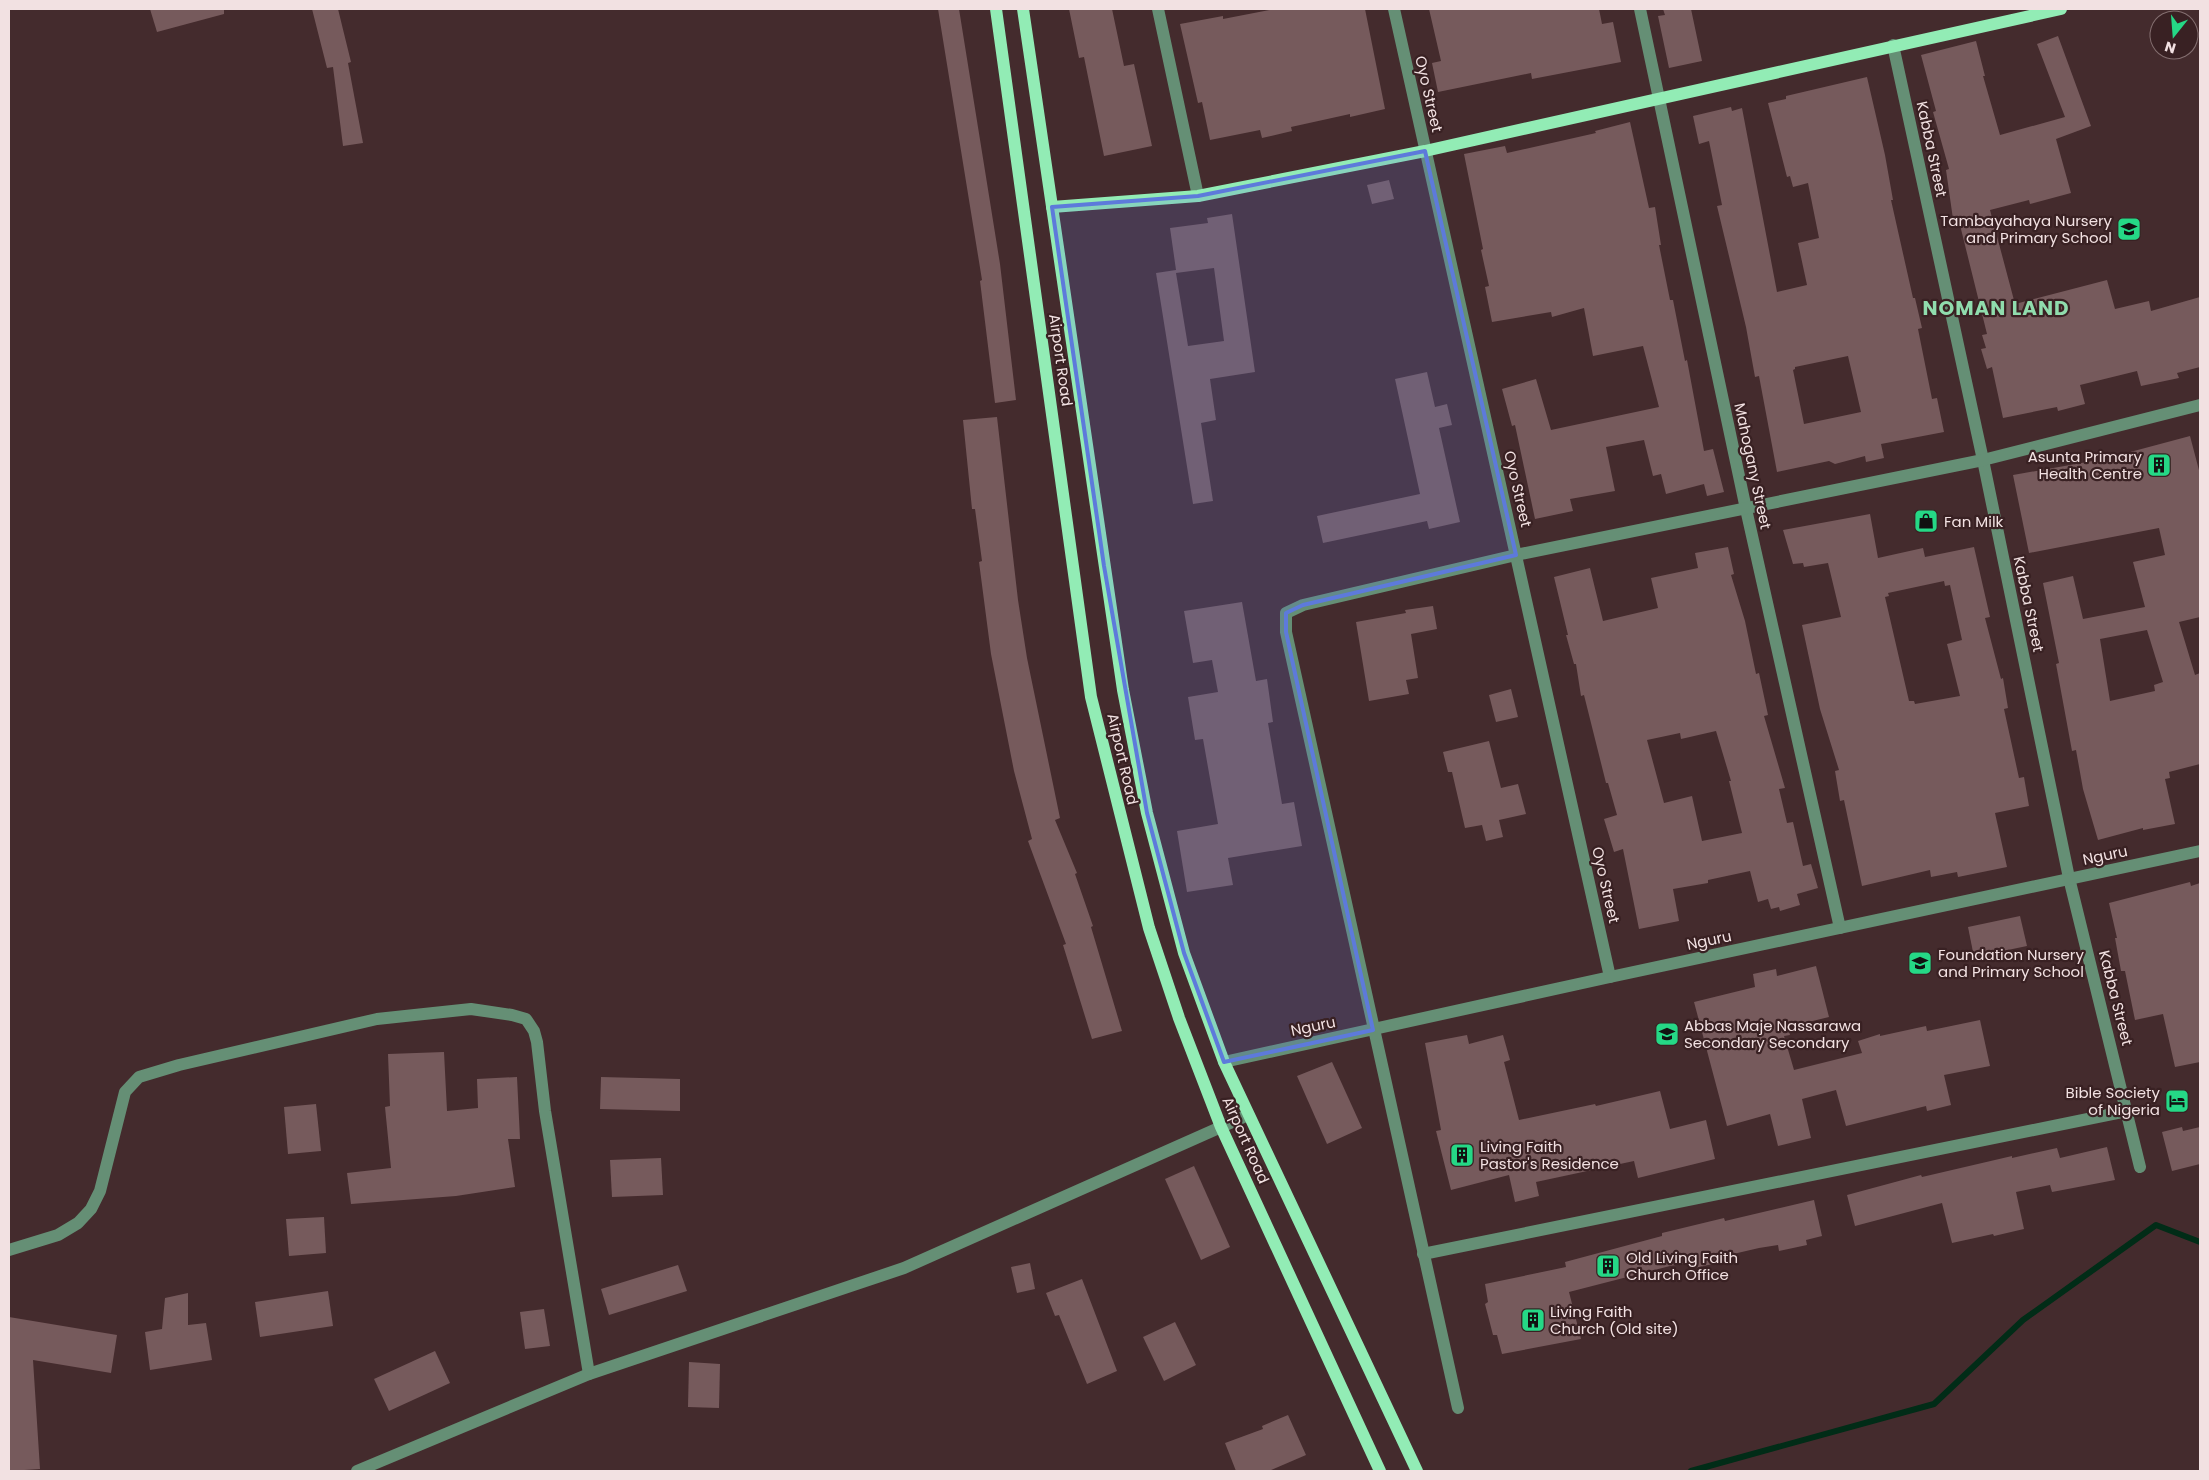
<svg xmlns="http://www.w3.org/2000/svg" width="2209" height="1480" viewBox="0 0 2209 1480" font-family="Poppins,sans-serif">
<rect width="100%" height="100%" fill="#442b2d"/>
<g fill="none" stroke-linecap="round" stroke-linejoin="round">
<polyline stroke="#012c17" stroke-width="6" points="1691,1471 1934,1404 2023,1320 2156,1225 2200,1242"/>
</g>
<g fill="#765a5c" fill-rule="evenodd">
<polygon points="150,9 224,9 224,14 157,32"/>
<polygon points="312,9 338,9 351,62 348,63 363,143 343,146 333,67 327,68"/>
<polygon points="938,9 959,9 1000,264 1016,400 995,403 980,281 982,280"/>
<polygon points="1069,9 1112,9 1124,66 1134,64 1152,146 1104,156 1084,57 1079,58"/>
<polygon points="1275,9 1365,9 1385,109 1350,117 1350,114 1291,127 1292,131 1262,138 1260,130 1210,140 1202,102 1198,103 1180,24 1223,16 1223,19"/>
<polygon points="1429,9 1599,9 1602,24 1613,22 1621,62 1532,79 1531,73 1438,92 1432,63 1441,61"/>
<polygon points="1663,9 1691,9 1702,61 1669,68 1658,16 1665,15"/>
<polygon points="2058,36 2091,126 2056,139 2071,193 2030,204 2029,200 1990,210 2015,304 2107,280 2115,309 2149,301 2151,311 2200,297 2200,367 2177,373 2179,378 2141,386 2137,371 2080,385 2085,404 2058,411 2057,407 2003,418 1992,367 1987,369 1981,349 1986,348 1982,335 1987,334 1960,225 1954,226 1946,170 1949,169 1933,112 1936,111 1921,55 1976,41 1985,76 1983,76 2000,135 2065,117 2037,44"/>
<path d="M1867,77L1885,155L1893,200H1891L1913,298H1915L1922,328L1918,329L1932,399L1937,398L1944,432L1881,444L1884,458L1866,462L1865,456L1835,464L1829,461L1777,472L1759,376L1755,377L1746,327L1717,206L1722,205L1709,141L1699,144L1693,116L1731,107L1732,111L1742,108L1777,292L1807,285L1798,243L1819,238L1808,183L1793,187L1790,176L1787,177L1768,103L1786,99V96ZM1848,356L1861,412L1804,424L1793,370L1795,369V367Z"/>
<polygon points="1630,122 1649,208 1655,207 1661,245 1659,245 1670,300 1673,300 1685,361 1687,360 1704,451 1713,449 1724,492 1707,496 1704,484 1666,494 1661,474 1653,476 1644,440 1606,447 1615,491 1570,499 1573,511 1535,519 1515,425 1512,426 1502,389 1536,379 1551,430 1659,407 1643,346 1593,356 1584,308 1552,317 1551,312 1492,322 1485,287 1489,286 1481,250 1483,249 1464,154 1505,146 1507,153 1596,133 1595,131"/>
<polygon points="1389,180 1394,199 1372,204 1367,185"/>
<path d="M1232,214L1255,372L1210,379L1216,420L1201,423L1213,501L1193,504L1156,273L1176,270L1170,228L1208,223L1207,218ZM1214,268L1224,341L1188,346L1176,273Z"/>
<polygon points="1427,372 1435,407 1447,404 1452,425 1439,428 1460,522 1429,529 1427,521 1323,543 1317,516 1420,494 1395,379"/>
<polygon points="997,417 1018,600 1027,658 1060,818 1055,820 1077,873 1075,874 1093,926 1091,927 1122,1031 1092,1039 1063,945 1066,944 1028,841 1032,839 1014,771 991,654 979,562 982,561 975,509 972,509 963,420"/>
<path d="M2190,436L2200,474V617L2179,622L2195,675L2200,673V764L2169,772L2170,778L2165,779L2175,824L2143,830V828L2098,840L2083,789L2076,750L2072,751L2056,664L2059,663L2043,583L2073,576L2083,619L2145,607L2133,562L2165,555L2159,528L2029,553L2013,475L2104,459ZM2147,630L2163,682L2154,685L2155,691L2110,701L2100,639Z"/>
<path d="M1870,514L1878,558L1923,548L1925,557L1974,547L1990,617L1985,618L2001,679L2003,678L2008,708L2004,709L2019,778L2024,777L2029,806L1995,813L2007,867L1958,877L1957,872L1931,877L1930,870L1862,886L1844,800L1840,801L1835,771L1839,770L1820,709L1802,625L1841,617L1828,563L1804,567L1803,563L1793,564L1783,530ZM1944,581L1945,586L1950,585L1962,640L1947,644L1960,696L1915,704L1914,701H1909L1885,597L1889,596L1888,593Z"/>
<path d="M1728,547L1734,574L1731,575L1745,621L1756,674L1759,673L1768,715L1764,716L1785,788L1779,789L1787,823L1793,822L1803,866L1811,864L1818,888L1797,894L1800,905L1780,911L1779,907L1771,909L1768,899L1758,902L1750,871L1708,880V883L1673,889L1679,921L1639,929L1623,849L1614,852L1604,819L1617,815L1608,783H1606L1584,695L1581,696L1576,664H1574L1566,635H1568L1554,577L1590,568L1603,621L1658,608L1651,578L1698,568L1695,553ZM1716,731L1731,781H1729L1742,833L1702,841L1692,796L1664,803L1647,740L1680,733L1681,739Z"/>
<polygon points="1242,602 1256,681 1267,679 1273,722 1268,723 1282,804 1294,802 1302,846 1228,858 1233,885 1187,892 1177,831 1218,824 1203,739 1195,740 1188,697 1218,692 1212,660 1193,663 1184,611"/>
<polygon points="1433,606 1437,629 1411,634 1418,678 1406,680 1409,694 1369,701 1356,622 1406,613 1405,610"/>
<polygon points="1511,689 1518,717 1496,722 1489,695"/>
<polygon points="1489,741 1501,788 1518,784 1526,814 1499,820 1503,837 1486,841 1482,825 1465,828 1452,772 1448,772 1443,752"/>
<polygon points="2190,882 2191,886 2200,883 2200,1062 2175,1067 2163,1014 2135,1020 2125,971 2121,971 2115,938 2117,938 2109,903"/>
<polygon points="2020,916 2027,946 1974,957 1968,927"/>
<polygon points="1816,966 1829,1017 1788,1027 1790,1035 1784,1036 1794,1070 1862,1053 1858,1041 1880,1034 1880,1036 1926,1026 1927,1031 1980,1020 1990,1066 1944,1075 1951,1105 1927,1111 1926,1106 1846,1126 1836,1090 1802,1099 1811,1138 1778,1146 1770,1114 1727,1126 1694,1002 1755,987 1753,974 1776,969 1777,976"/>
<polygon points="1467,1035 1469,1044 1503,1035 1510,1060 1504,1062 1519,1120 1595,1104 1596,1106 1660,1091 1670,1129 1706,1120 1715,1159 1638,1178 1634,1161 1536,1182 1539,1196 1515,1202 1509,1175 1451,1190 1436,1131 1441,1130 1425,1043"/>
<polygon points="444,1052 447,1111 478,1108 477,1079 517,1077 520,1139 508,1139 515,1187 456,1196 351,1204 347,1173 391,1168 385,1107 390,1106 388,1054"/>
<polygon points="1332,1062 1362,1128 1327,1144 1297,1076"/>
<polygon points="601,1077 680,1079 680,1111 600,1109"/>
<polygon points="316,1104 321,1151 288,1154 284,1107"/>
<polygon points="2182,1127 2183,1131 2200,1127 2200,1164 2172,1171 2162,1132"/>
<polygon points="2107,1147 2115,1180 2052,1192 2050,1185 2016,1192 2024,1229 1994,1236 1993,1234 1952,1243 1942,1203 1855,1226 1847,1195 1921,1175 1922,1177 2012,1156 2012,1158 2057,1148 2060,1158"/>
<polygon points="661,1158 663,1195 612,1197 610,1160"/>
<polygon points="1194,1166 1230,1247 1201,1260 1165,1179"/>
<polygon points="1814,1200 1822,1236 1806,1240 1807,1245 1779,1251 1778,1245 1759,1248 1716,1258 1717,1263 1690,1269 1688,1263 1670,1266 1569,1292 1581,1339 1502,1354 1497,1335 1493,1335 1485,1304 1488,1302 1485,1284 1566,1267 1565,1262 1662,1236 1662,1233 1724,1218 1725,1221"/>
<polygon points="324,1217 326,1253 289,1256 286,1219"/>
<polygon points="1030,1263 1035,1289 1017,1293 1011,1267"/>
<polygon points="678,1265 687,1291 609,1315 601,1289"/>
<polygon points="1082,1279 1117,1371 1087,1384 1059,1315 1055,1316 1046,1293"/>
<polygon points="328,1291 333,1326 260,1337 255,1302"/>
<polygon points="188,1293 188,1325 206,1323 212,1360 150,1370 145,1332 162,1329 165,1298"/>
<polygon points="544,1309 550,1346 525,1349 520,1312"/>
<polygon points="9,1317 117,1335 111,1373 33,1360 40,1469 9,1471"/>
<polygon points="1175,1322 1196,1365 1164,1381 1143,1337"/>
<polygon points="435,1351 450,1383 389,1411 374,1379"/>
<polygon points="689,1362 720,1364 719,1408 688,1407"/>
<polygon points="1288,1415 1306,1455 1269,1471 1236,1471 1225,1443 1263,1429 1262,1426"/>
</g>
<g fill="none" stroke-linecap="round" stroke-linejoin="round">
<g stroke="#658f75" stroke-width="12">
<polyline points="1158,9 1198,196"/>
<polyline points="1394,9 1610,977"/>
<polyline points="1640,9 1746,509 1840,928"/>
<polyline points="1893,45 1983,460 2069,878 2140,1167"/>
<polyline points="1224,1062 1610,977 2200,851"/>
<polyline points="9,1250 58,1235 78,1223 91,1209 100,1191 125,1092 139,1077 179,1065 377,1019 471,1009 512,1015 526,1019 534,1031 537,1042 545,1111 589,1374"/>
<polyline points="1423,1254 2127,1111"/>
<polyline points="1458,1408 1286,632 1286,613 1303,605 1516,555 1983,460 2200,405"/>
<polyline points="357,1471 589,1374 904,1268 1248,1115"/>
</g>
<g stroke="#92ecb5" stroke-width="12">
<polyline points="996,9 1091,697 1149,928 1179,1018 1221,1127 1380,1471"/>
<polyline points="1023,9 1123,690 1147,813 1184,953 1224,1062 1417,1471"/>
<polyline points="1052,207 1198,196 1425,151 2061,9"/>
</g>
</g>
<path fill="#5d7adb" fill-opacity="0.2" stroke="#5d7adb" stroke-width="4" stroke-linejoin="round" d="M1425,151L1516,555L1303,605L1286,613V632L1373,1030L1224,1062L1184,953L1147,813L1104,566L1052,207L1198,196Z"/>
<defs>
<g id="school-square" transform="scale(1.25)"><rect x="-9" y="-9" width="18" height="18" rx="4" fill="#25d886" stroke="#392123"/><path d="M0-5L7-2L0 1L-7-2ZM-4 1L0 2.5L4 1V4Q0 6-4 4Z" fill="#111"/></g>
<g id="building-square" transform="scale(1.25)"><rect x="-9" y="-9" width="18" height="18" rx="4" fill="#25d886" stroke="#392123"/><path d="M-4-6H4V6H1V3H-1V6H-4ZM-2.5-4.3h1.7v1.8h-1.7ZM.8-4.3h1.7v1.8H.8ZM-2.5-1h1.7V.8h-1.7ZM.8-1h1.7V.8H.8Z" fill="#111"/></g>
<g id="shop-square" transform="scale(1.25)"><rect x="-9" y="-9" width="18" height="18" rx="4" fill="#25d886" stroke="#392123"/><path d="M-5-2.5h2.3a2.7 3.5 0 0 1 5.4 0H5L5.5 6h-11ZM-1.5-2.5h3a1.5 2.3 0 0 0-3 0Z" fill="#111"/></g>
<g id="hotel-square" transform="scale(1.25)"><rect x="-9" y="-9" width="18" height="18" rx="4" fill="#25d886" stroke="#392123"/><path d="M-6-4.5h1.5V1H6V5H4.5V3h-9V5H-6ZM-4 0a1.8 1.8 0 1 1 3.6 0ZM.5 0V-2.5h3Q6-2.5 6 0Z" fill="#111"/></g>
</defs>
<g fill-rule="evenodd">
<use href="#school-square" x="2129" y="229"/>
<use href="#building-square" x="2159" y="465"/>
<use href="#shop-square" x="1926" y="521"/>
<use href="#school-square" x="1920" y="963"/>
<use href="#school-square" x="1667" y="1034"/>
<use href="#hotel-square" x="2177" y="1101"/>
<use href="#building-square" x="1462" y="1155"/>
<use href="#building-square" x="1608" y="1266"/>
<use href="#building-square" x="1533" y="1320"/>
</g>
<g text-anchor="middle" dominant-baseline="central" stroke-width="4.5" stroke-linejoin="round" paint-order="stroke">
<g font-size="15" fill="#f2e1e2" stroke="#392123">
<text transform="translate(1429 94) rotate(77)">Oyo Street</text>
<text transform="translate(1932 149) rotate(78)">Kabba Street</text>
<text transform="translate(1061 360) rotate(82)">Airport Road</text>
<text transform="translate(1753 466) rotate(78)">Mahogany Street</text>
<text transform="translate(1518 489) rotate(77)">Oyo Street</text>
<text transform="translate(2029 604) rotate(78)">Kabba Street</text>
<text transform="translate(1123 759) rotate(77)">Airport Road</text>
<text transform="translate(2105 855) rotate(-12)">Nguru</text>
<text transform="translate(1606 885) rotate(77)">Oyo Street</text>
<text transform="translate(1709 940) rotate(-12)">Nguru</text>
<text transform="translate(2116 998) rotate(76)">Kabba Street</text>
<text transform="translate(1313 1026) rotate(-12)">Nguru</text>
<text transform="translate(1246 1140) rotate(66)">Airport Road</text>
</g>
<g font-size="15" fill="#f2e1e2" stroke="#392123" text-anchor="start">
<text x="2112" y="220" text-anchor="end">Tambayahaya Nursery<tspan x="2112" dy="17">and Primary School</tspan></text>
<text x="2142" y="456" text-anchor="end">Asunta Primary<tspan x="2142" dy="17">Health Centre</tspan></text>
<text x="1944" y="521">Fan Milk</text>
<text x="1938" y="954">Foundation Nursery<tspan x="1938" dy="17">and Primary School</tspan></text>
<text x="1684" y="1025">Abbas Maje Nassarawa<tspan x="1684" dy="17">Secondary Secondary</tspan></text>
<text x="2160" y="1092" text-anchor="end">Bible Society<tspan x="2160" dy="17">of Nigeria</tspan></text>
<text x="1480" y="1146">Living Faith<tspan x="1480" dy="17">Pastor's Residence</tspan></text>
<text x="1626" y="1257">Old Living Faith<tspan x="1626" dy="17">Church Office</tspan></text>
<text x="1550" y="1311">Living Faith<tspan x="1550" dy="17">Church (Old site)</tspan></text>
</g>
<g font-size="20" font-weight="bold" letter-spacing="1" fill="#90dcad" stroke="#392123">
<text x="1996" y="308">NOMAN LAND</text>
</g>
</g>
<rect width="2209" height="1480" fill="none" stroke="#f2e1e2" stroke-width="20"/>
<g transform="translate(2174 35) rotate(197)"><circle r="24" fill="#392123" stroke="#836e6f"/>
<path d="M0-4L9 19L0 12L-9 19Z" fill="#25d886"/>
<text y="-8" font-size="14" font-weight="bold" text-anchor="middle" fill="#f2e1e2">N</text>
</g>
</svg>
